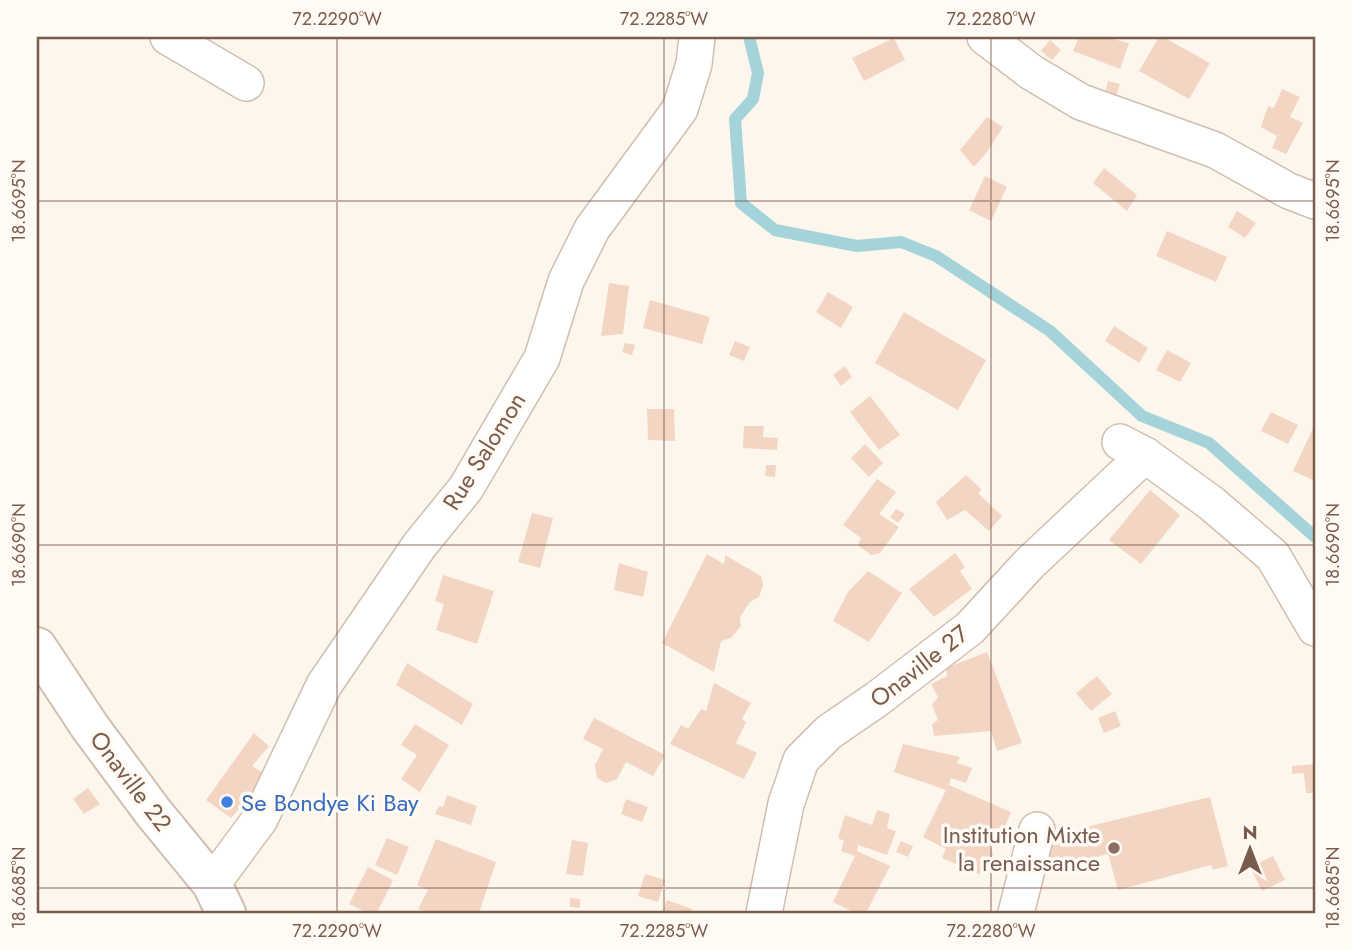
<svg xmlns="http://www.w3.org/2000/svg" width="1352" height="950" viewBox="0 0 1352 950" font-family="Jost,sans-serif">
<rect width="100%" height="100%" fill="#fdf6ec"/>
<g fill="none" stroke-linecap="round" stroke-linejoin="round">
<polyline stroke="#a5d3da" stroke-width="12" points="749,37 758,73 753,99 735,119 741,203 775,230 857,246 901,242 936,256 1050,331 1142,416 1209,443 1315,537"/>
</g>
<g fill="#f3d5c3">
<polygon points="1079,37 1105,37 1129,43 1120,69 1073,51"/>
<polygon points="1159,37 1163,37 1210,63 1189,99 1139,71"/>
<polygon points="894,38 905,60 864,81 852,58"/>
<polygon points="1050,40 1061,50 1052,60 1041,51"/>
<polygon points="1108,81 1120,84 1115,99 1104,97"/>
<polygon points="1282,89 1300,97 1290,117 1303,123 1286,154 1272,148 1277,136 1261,127 1268,106 1274,108"/>
<polygon points="987,117 1003,127 987,152 974,167 960,150"/>
<polygon points="1104,168 1137,195 1127,211 1093,183"/>
<polygon points="985,176 1007,187 991,221 969,210"/>
<polygon points="1237,211 1256,223 1245,238 1228,227"/>
<polygon points="1167,231 1227,257 1216,282 1156,256"/>
<polygon points="609,283 629,286 623,334 601,336"/>
<polygon points="828,292 853,307 841,328 816,312"/>
<polygon points="650,300 710,317 702,344 643,328"/>
<polygon points="904,312 986,360 958,410 875,363"/>
<polygon points="1114,326 1148,348 1139,363 1105,341"/>
<polygon points="735,341 750,347 744,361 729,355"/>
<polygon points="625,343 635,345 632,355 622,352"/>
<polygon points="1167,350 1191,363 1180,382 1156,370"/>
<polygon points="845,366 852,377 841,386 833,375"/>
<polygon points="870,396 900,435 879,450 850,412"/>
<polygon points="647,409 674,409 675,441 648,440"/>
<polygon points="1271,412 1298,425 1288,444 1261,431"/>
<polygon points="1315,424 1315,481 1293,471"/>
<polygon points="744,426 764,426 763,437 778,438 777,450 743,448"/>
<polygon points="865,444 883,463 869,477 851,458"/>
<polygon points="766,465 776,465 775,477 765,476"/>
<polygon points="966,475 981,489 979,494 1002,516 989,531 965,510 947,520 936,502"/>
<polygon points="877,479 896,492 879,514 899,527 880,553 871,555 858,545 861,538 843,525"/>
<polygon points="1150,490 1180,515 1141,564 1109,540"/>
<polygon points="896,509 905,514 898,523 890,517"/>
<polygon points="532,513 553,518 540,568 518,562"/>
<polygon points="955,553 965,567 960,571 972,589 934,617 909,589"/>
<polygon points="707,554 724,564 725,555 761,576 763,585 759,597 750,602 740,617 741,626 731,638 721,641 714,672 662,643"/>
<polygon points="619,563 648,572 643,597 614,590"/>
<polygon points="868,571 902,593 869,642 833,621 848,592"/>
<polygon points="443,575 494,591 477,644 436,630 444,604 435,601"/>
<polygon points="987,652 1022,743 997,751 991,731 934,736 932,724 938,720 932,705 938,697 931,684 947,676 946,668"/>
<polygon points="407,663 473,704 462,725 396,685"/>
<polygon points="1097,676 1112,694 1091,711 1076,693"/>
<polygon points="714,683 751,703 742,719 746,722 736,743 757,753 744,779 670,744 681,725 688,729 701,709 706,711"/>
<polygon points="1115,711 1121,726 1104,733 1098,718"/>
<polygon points="594,718 665,755 653,776 626,762 617,779 606,783 597,778 595,765 603,749 583,739"/>
<polygon points="415,724 449,745 420,792 401,779 417,755 401,745"/>
<polygon points="254,733 269,746 252,766 267,775 231,818 206,800"/>
<polygon points="903,744 960,757 957,763 972,768 966,783 951,778 949,785 1011,812 1004,829 995,828 989,844 993,854 987,870 978,874 942,858 946,849 923,837 946,790 894,772"/>
<polygon points="1315,764 1315,793 1306,793 1304,773 1292,774 1292,766"/>
<polygon points="88,788 100,804 84,814 73,799"/>
<polygon points="447,795 477,806 471,825 435,814 439,806 443,807"/>
<polygon points="1210,797 1228,866 1213,870 1211,865 1118,890 1108,854 1073,863 1071,857 1047,861 1055,837 1065,832"/>
<polygon points="626,799 648,807 642,822 621,814"/>
<polygon points="877,810 890,814 887,828 896,831 887,855 858,845 857,851 890,866 866,913 855,913 833,902 855,856 841,851 844,841 838,838 845,815 872,825"/>
<polygon points="387,838 409,847 397,875 375,865"/>
<polygon points="436,839 496,862 479,913 430,913 418,909 428,890 417,885"/>
<polygon points="572,840 588,843 583,876 566,874"/>
<polygon points="901,841 913,846 908,857 896,852"/>
<polygon points="1273,856 1285,880 1262,891 1250,867"/>
<polygon points="368,867 393,880 377,913 368,913 349,904"/>
<polygon points="645,874 665,880 658,902 638,896"/>
<polygon points="570,898 580,899 580,908 570,907"/>
<polygon points="667,900 692,909 691,913 662,913"/>
</g>
<g fill="none" stroke-linecap="round" stroke-linejoin="round">
<g stroke="#d1beb0" stroke-width="38">
<g id="minor">
<polyline points="168,37 246,83"/>
<polyline points="985,37 1031,72 1081,102 1215,150 1289,191 1315,201"/>
<polyline points="1120,442 1145,455 1211,503 1273,556 1315,628"/>
<polyline points="212,884 260,819 324,685 419,546 466,488 542,358 566,281 592,229 680,109 694,64 697,37"/>
<polyline points="764,913 786,804 801,760 829,732 877,699 970,628 1029,564 1145,455"/>
<polyline points="1016,913 1037,830"/>
</g>
</g>
<g stroke="#d1beb0" stroke-width="42">
<polyline id="tertiary" points="37,647 90,727 153,812 212,884 226,913"/>
</g>
<use href="#minor" stroke="#fff" stroke-width="35"/>
<use href="#tertiary" stroke="#fff" stroke-width="38"/>
</g>
<path fill="none" stroke="#7a5c4d" stroke-width="2" stroke-opacity="0.45" d="M337,37V913M664,37V913M991,37V913M37,201H1315M37,545H1315M37,888H1315"/>
<circle fill="#3f7fe0" stroke="#fffaf3" stroke-width="2.5" cx="227" cy="802" r="7"/>
<circle fill="#8d6e63" stroke="#fffaf3" stroke-width="2.5" cx="1114" cy="848" r="7"/>
<g text-anchor="middle" dominant-baseline="central" stroke-width="7" stroke-linejoin="round" paint-order="stroke">
<g font-size="24" fill="#7a5c4d" stroke="#fffaf3">
<text transform="translate(484 451) rotate(-58)">Rue Salomon</text>
<text transform="translate(919 666) rotate(-38)">Onaville 27</text>
<text transform="translate(131 781) rotate(53)">Onaville 22</text>
</g>
<g font-size="24" fill="#366cbe" stroke="#fffaf3" text-anchor="start">
<text x="241" y="802">Se Bondye Ki Bay</text>
</g>
<g font-size="24" fill="#785e54" stroke="#fffaf3" text-anchor="end">
<text x="1100" y="834">Institution Mixte<tspan x="1100" dy="28">la renaissance</tspan></text>
</g>
</g>
<rect width="1352" height="950" fill="none" stroke="#fffaf3" stroke-width="77"/>
<g transform="translate(1250 849)" stroke="#fffaf3" stroke-width="5" paint-order="stroke">
<path d="M0-5L12 26L0 18L-12 26Z" fill="#7a5c4d"/>
<text y="-10" font-size="19" font-weight="bold" text-anchor="middle" fill="#7a5c4d">N</text>
</g>
<rect x="38" y="38" width="1276" height="874" fill="none" stroke="#7a5c4d" stroke-width="2.5"/>
<g font-size="18" text-anchor="middle" fill="#7a5c4d">
<text x="337" y="25">72.2290°W</text>
<text x="664" y="25">72.2285°W</text>
<text x="991" y="25">72.2280°W</text>
<text transform="translate(19 201) rotate(-90)" y="6">18.6695°N</text>
<text transform="translate(1333 201) rotate(-90)" y="6">18.6695°N</text>
<text transform="translate(19 545) rotate(-90)" y="6">18.6690°N</text>
<text transform="translate(1333 545) rotate(-90)" y="6">18.6690°N</text>
<text transform="translate(19 888) rotate(-90)" y="6">18.6685°N</text>
<text transform="translate(1333 888) rotate(-90)" y="6">18.6685°N</text>
<text x="337" y="937">72.2290°W</text>
<text x="664" y="937">72.2285°W</text>
<text x="991" y="937">72.2280°W</text>
</g>
</svg>
